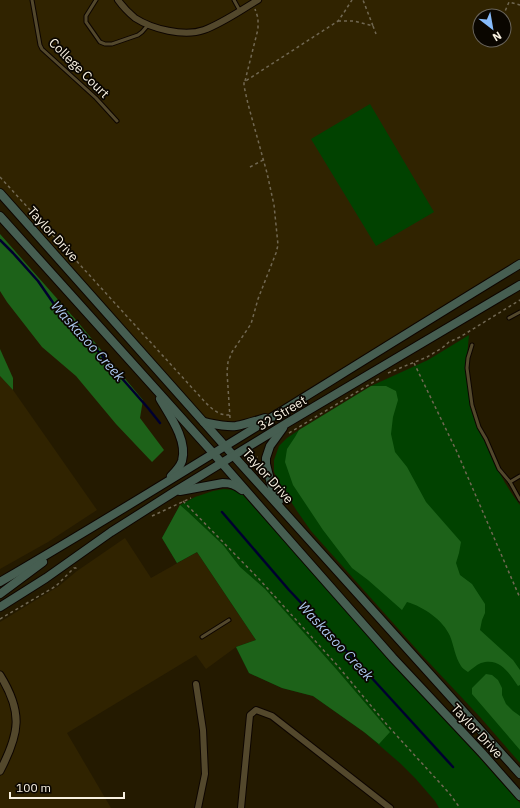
<svg xmlns="http://www.w3.org/2000/svg" width="520" height="808" viewBox="0 0 520 808" font-family="'IBM Plex Sans',sans-serif">
<rect width="100%" height="100%" fill="#241a00"/>
<g fill="#302300" fill-rule="evenodd">
<path d="M0,0H520V265L273,416L236,426L204,422L0,193ZM480,16H504V40H480Z"/>
<polygon points="0,376 13,390 97,510 48,542 0,569"/>
<polygon points="125,538 151,578 197,552 256,640 236,647 206,669 196,655 67,733 111,808 0,808 0,622 59,586 77,571"/>
</g>
<g fill="#014200">
<polygon points="370,104 434,212 376,246 311,139"/>
<path d="M469,335C468,345 467,356 467,366C466,381 472,400 476,414C487,447 499,478 520,505V763L480,717L419,652L311,531L297,511L281,486L274,472V460L279,446L287,438L299,430L371,386L428,360Z"/>
<polygon points="224,489 234,490 242,494 429,701 520,803 520,808 439,808 435,801 415,778 401,764 364,732 313,696 282,688 249,673 236,647 256,640 197,552 177,563 162,538 180,505 195,497 213,491"/>
</g>
<g fill="#1d6219">
<polygon points="0,234 76,320 143,400 140,418 164,450 152,462 116,424 76,376 42,347 7,302 0,291"/>
<polygon points="0,349 13,378 13,390 0,376"/>
<path d="M371,386H386L396,391L398,400L393,417L391,434L395,452L407,467L426,502L461,542L459,553L456,563L460,575L472,584L485,604V613L482,620L480,630L513,660L520,670V685L518,686C509,673 500,657 481,663C476,665 472,669 468,672C465,670 462,668 461,666C455,657 454,646 450,636C443,620 424,607 407,602L402,610L368,580L352,568L323,530L293,485L285,462L287,449L295,437L299,430Z"/>
<polygon points="180,505 188,512 223,545 240,567 265,589 337,670 390,732 379,744 364,732 313,696 282,688 249,673 236,647 256,640 197,552 177,563 162,538"/>
<polygon points="486,674 492,675 498,680 502,688 502,695 506,704 513,711 520,716 520,750 472,694 472,688"/>
</g>
<g fill="none" stroke-linecap="round" stroke-linejoin="round">
<g stroke="#00002f" stroke-width="2.5">
<polyline points="0,240 13,253 38,281 63,317 75,325 148,408 160,423"/>
<polyline points="222,512 289,590 370,676 453,767"/>
</g>
<g stroke="#0d0500" stroke-width="5">
<g id="service">
<polyline points="32,0 40,45 42,49 96,98 117,121"/>
<polyline points="96,0 86,16 86,22 100,42 105,44 112,44 138,35 142,32 148,25"/>
<polyline points="234,0 240,11"/>
<polyline points="509,318 520,312"/>
<polyline points="472,345 468,358 467,368 472,405 479,427 486,439 499,469 510,482 520,500"/>
<polyline points="510,482 520,476"/>
<polyline points="202,637 229,620"/>
</g>
</g>
<g stroke="#0d0500" stroke-width="8">
<g id="minor">
<path d="M118,0C123,7 129,13 135,18C152,29 184,37 204,30C223,23 241,10 258,0"/>
<polyline points="196,684 203,730 205,774 198,808"/>
<polyline points="241,808 250,715 256,710 272,716 390,808"/>
</g>
</g>
<g stroke="#0d0500" stroke-width="9">
<path id="tertiary" d="M0,675C23,712 20,733 0,771"/>
</g>
<g stroke="#0d0500" stroke-width="10">
<g id="secondary">
<polyline points="0,193 240,463 520,774"/>
<polyline points="0,216 213,453 297,549 393,658 482,753 520,796"/>
<path d="M160,399C170,416 188,441 182,461C180,467 175,472 171,476"/>
<path d="M204,422C214,424 225,427 236,426C246,424 255,421 265,418"/>
<path d="M180,491L223,483C231,483 235,485 242,490"/>
<polyline points="279,501 272,488 266,464 266,458 270,446 283,428"/>
<path d="M0,582C175,480 346,370 520,264"/>
<polyline points="0,594 43,562"/>
<polyline points="0,607 46,578 111,532 174,492 287,423 520,285"/>
</g>
</g>
<g stroke="#716852" stroke-width="1.5" stroke-dasharray="3 3" stroke-linecap="butt">
<polyline points="503,16 509,2 520,5"/>
<polyline points="338,21 354,21 373,26 363,0"/>
<polyline points="373,26 376,34"/>
<polyline points="245,81 258,29 258,18 255,9"/>
<polyline points="250,167 263,160"/>
<path d="M0,177L205,402C212,409 219,416 230,415"/>
<polyline points="414,363 457,452 520,598"/>
<polyline points="388,373 427,357 442,348 449,342 460,337 520,300"/>
<polyline points="230,418 227,372 228,362 232,352 251,324 258,299 276,253 278,245 274,205 267,173 248,104 244,86 244,82 338,21 343,14 352,0"/>
<polyline points="289,433 380,378"/>
<polyline points="246,459 250,457 258,457"/>
<polyline points="183,501 259,579 337,665 388,726 449,793 460,808"/>
<polyline points="152,516 191,498"/>
<polyline points="0,619 56,586 74,568 76,568 77,567"/>
</g>
<use href="#service" stroke="#53482c" stroke-width="3"/>
<use href="#minor" stroke="#53482c" stroke-width="6"/>
<use href="#tertiary" stroke="#53482c" stroke-width="7"/>
<use href="#secondary" stroke="#465e51" stroke-width="8"/>
</g>
<g text-anchor="middle" dominant-baseline="central" stroke-width="3.5" stroke-linejoin="round" paint-order="stroke">
<g font-size="13" fill="#f8f1e1" stroke="#0a0600">
<text transform="translate(79 68) rotate(45)">College Court</text>
<text transform="translate(53 234) rotate(48)">Taylor Drive</text>
<text transform="translate(282 413) rotate(-31)">32 Street</text>
<text transform="translate(268 476) rotate(48)">Taylor Drive</text>
<text transform="translate(477 731) rotate(47)">Taylor Drive</text>
</g>
<g font-size="14" font-style="italic" fill="#acc8ee" stroke="#0a0600">
<text transform="translate(88 341) rotate(48)">Waskasoo Creek</text>
<text transform="translate(336 641) rotate(47)">Waskasoo Creek</text>
</g>
</g>
<g transform="translate(492 28) rotate(149)"><circle r="19" fill="#0a0600" stroke="#69645a"/>
<path d="M0-3L7 15L0 10L-7 15Z" fill="#87bbfb"/>
<text y="-6" font-size="11" font-weight="bold" text-anchor="middle" fill="#f8f1e1">N</text>
</g>
<path d="M10 792v6h114v-6" fill="none" stroke="#f8f1e1" stroke-width="2"/>
<text x="16" y="792" font-size="12" fill="#f8f1e1" stroke="#0a0600" stroke-width="3" paint-order="stroke">100 m</text>
</svg>
